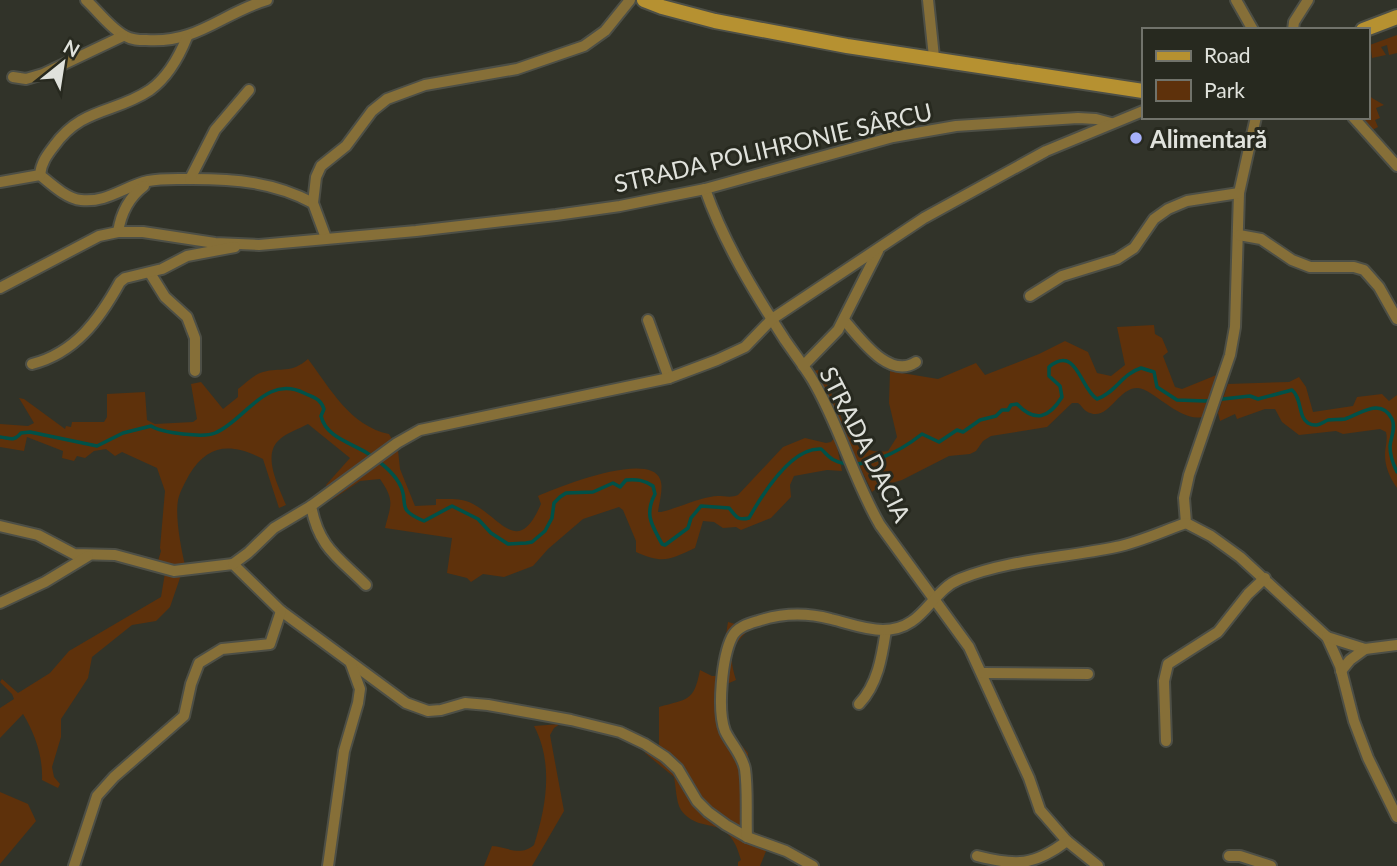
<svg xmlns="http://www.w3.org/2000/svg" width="1397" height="866" viewBox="0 0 1397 866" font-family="Lato,sans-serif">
<rect width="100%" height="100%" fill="#313329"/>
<g fill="#5e310b">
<polygon points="1397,35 1397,53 1389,55 1387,45 1381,47 1386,55 1372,58 1371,50 1367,51 1367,46"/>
<polygon points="1367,93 1372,98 1384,105 1376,108 1380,118 1375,120 1378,127 1370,131 1357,117 1367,117"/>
<path d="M1154,325L1155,334L1162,338L1168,352L1163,356L1175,387L1182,389L1219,374L1202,417C1180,422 1153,389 1138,388C1117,387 1108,425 1086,411C1083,409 1081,405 1078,403H1072L1047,427L991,436L983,441L976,451L970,454L949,456L902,480L878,487L872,492L814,371L818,370C841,397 841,458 888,451L897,437L889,403L890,371L938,379L976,363L985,375L1039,354L1065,341L1088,352L1097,373L1111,376L1125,365L1117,327Z"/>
<path d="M308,359C330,388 350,426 389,434L398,450L400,469L415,506L436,505V499C446,499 460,498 469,502C501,516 517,559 541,504L538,496C558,487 649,451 660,479C664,488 659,502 658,512H661C678,508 694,500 710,497C720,494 729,499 738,495L783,447L805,438L826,443L831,442L835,437L842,471L827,470L794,476L790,485L791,497L771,518L741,530L736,527L723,528L714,522L703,521L695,548C669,560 663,564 636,552V541L623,510L619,507L583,519L548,549L533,566L504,577L483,574L471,582L467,578L447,573L452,538L385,528C391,504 395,501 380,479L360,481L333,499L326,485L350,458L308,424C299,429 285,433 278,441C262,457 280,489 286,505L279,508L263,459C232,443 208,443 189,475C185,483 180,491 178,500C175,517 181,548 185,565H167L158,561L161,551L160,548L165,491L157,468L122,452L115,456L106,449L94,451L85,458L77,456L74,461L62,458L63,451L27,437L24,451L0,447V424L28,426L34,423L19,398L24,399L65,429L66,426L71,427L72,422H104L107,417V394L145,392L147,420L155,424L193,422L197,419L191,384L201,382L223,409L238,397V389C246,383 253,375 263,372C281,367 291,374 308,359Z"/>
<path d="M1299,377L1306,387L1313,412L1353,406L1357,397L1382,394L1389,401L1397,395V488C1390,478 1385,467 1385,455C1385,447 1388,440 1386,432L1380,429L1343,434L1336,431L1299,435L1282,422L1275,409H1265L1237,419L1235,414L1220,421L1218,413L1228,384L1289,382Z"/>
<path d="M165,573L181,575L170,607L156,621L132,625L92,657L88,678L61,719V737L52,767L54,777L60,784L58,788L42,780C43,756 35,734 23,714L0,738V708L14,699L12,694L0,682L2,679L18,693L50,673L69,651L161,597Z"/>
<path d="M748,618L750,629C731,646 728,655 736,680L727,684L725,689L727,728L748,753L751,831L771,839L760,866H738V862L741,860C728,810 701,837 681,810C676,802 676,787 674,777L645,753L650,742L659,745V707C687,699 694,702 700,670L712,676H719L728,622L735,624Z"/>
<path d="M560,724L554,728L550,735L564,811L532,866H484L492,846C508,847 520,857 534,845C546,807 554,764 534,726Z"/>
<polygon points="0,792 28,804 36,821 0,864"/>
</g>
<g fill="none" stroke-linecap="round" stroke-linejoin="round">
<path stroke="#015148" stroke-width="3.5" d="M0,437C10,438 14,442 21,433L30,432L97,446L123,433L151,426C162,433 204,438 215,433C245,421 265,374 304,393C314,398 320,398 324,409L321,416C326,437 349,442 367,453C377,459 393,472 399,483C411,503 393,508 424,521L452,506L478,519L491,533L508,544L526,543L532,542L545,531L552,518L554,503L560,497L566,493L593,492L613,483L620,487L626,480C637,479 644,480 653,486L655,494C644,515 652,525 662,544L665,545L688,528L691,518L701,506L729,508C736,516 737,521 749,518C762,495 791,447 821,449C826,453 829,458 834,460C860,474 902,450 922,434L939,442L957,430L963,432L980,420L996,416L1002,410H1008L1011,405L1017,404C1035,423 1049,418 1062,397L1060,386L1049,376V367C1077,344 1080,389 1097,399C1115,393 1122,374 1141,368L1154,372L1157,387L1177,400L1205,401L1250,396L1258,399L1292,390C1302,398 1298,417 1308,423C1317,428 1321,423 1328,420C1334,419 1339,420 1345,419C1360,414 1381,397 1392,419C1396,428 1391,437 1390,446C1390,455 1393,464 1397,472"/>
<g stroke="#4d4f46" stroke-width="14">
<g id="street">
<path d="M86,0C98,11 111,29 125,36C132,40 139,40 146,40C197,44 222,13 267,0"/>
<polyline points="928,0 934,57"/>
<polyline points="1236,0 1253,30"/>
<polyline points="1293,30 1294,22 1308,0"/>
<polyline points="13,77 26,79 43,74 123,36"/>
<polyline points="1256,117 1239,193 1235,327 1230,355 1189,475 1184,498 1186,523 1211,536 1240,557 1327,637 1340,666 1354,721 1368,758 1397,817"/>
<polyline points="1353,117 1397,166"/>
<path d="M40,175C51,184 67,199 81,200C107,203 125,186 148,181C162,178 178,179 192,179C235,179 274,182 313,203"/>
<polyline points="190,179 215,130 249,90"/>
<path d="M0,182L40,175C41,163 47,155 54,146C82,107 114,114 150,90C168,77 179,57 187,37"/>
<path d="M705,189C724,243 754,292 785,340C794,353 804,366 812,379C840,426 853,479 880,525L969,647L1029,778L1040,810L1067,841L1098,866"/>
<path d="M118,232C121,213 128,198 144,186"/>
<polyline points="1239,235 1261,239 1292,260 1310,267 1354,267 1364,270 1379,287 1397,319"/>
<polyline points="326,238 313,203 316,177 321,166 346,146 372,111 387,99 425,85 517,69 584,46 605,31 630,0"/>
<polyline points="150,273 165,297 187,317 195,338 195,371"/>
<polyline points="0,288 99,236 118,232 143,232 215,243 259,245 416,231 556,215 620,206 705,189 893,137 956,126 1078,118 1096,119 1111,123"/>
<polyline points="1030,296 1062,276 1117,259 1134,248 1154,219 1168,209 1187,201 1239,193"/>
<polyline points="648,320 669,378"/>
<path d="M844,320C860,338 889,380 916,362"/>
<path d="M32,364C75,353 99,320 120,282L125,278L162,269L187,256L235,247"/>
<polyline points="803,366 838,330 878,251"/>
<path d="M311,506C319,548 338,557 366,585"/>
<polyline points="0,526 38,535 74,554 115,555 174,571 233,564 281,611 406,703 428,711 441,710 465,703 488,705 571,720 620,732 645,744 665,757 678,769 697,801 708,812 726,825 747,837 786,851 813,866"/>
<polyline points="233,564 248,553 274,528 311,506 397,443 420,430 669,378 717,360 745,347 772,319 924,218 1046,151 1143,111"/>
<polyline points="0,603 45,582 88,556"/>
<polyline points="1327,637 1365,649 1397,645"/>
<polyline points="1341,671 1350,660 1365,649"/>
<polyline points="983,673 1088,674"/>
<path d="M859,704C878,684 882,656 886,630"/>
<polyline points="1166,741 1164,681 1168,664 1218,632 1248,594 1265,578"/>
<path d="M747,837C746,815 748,790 745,769C742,754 731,744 725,731C717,710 722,657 732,637C737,627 748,624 758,621C782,613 808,613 831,619C848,623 865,630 883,630C924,630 930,591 960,579C1010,559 1064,558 1116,547C1140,542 1163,531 1186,523"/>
<path d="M977,856C1016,866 1034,866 1067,841"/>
<polyline points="1229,856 1240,856 1271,866"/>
<polyline points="74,866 97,796 114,777 184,716 191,684 199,663 222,649 270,644 281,611"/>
<polyline points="328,866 344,751 358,703 360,689 351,664"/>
</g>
</g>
<g stroke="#4d4f46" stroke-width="18">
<g id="secondary">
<polyline points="644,0 662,7 715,21 847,46 1143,91"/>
<polyline points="1363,30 1397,17"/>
</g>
</g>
<use href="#street" stroke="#866f38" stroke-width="10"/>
<use href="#secondary" stroke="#b69131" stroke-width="14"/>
</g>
<circle fill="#a7b1fc" stroke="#27291f" stroke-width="2.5" cx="1136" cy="138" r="7"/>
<g text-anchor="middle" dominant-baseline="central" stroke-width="6" stroke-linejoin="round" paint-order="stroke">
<g font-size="24" font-weight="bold" fill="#e0e2dc" stroke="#27291f" text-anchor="start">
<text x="1150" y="138">Alimentară</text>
</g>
<g font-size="24" fill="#e0e2dc" stroke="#27291f">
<text transform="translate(773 147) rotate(-13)">STRADA POLIHRONIE SÂRCU</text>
<text transform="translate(866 444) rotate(63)">STRADA DACIA</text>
</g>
</g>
<rect x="1142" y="28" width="228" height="91" fill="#27291f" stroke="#71736b" stroke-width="2"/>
<rect x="1156" y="51" width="35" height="10" fill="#b69131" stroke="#71736b" stroke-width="2"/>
<text x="1204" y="63" font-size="21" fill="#e0e2dc">Road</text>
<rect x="1156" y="80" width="35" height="21" fill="#5e310b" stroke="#71736b" stroke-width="2"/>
<text x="1204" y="98" font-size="21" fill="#e0e2dc">Park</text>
<g transform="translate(63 63) rotate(30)" stroke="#27291f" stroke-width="5" paint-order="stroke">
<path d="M0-5L12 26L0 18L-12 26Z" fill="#e0e2dc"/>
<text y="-10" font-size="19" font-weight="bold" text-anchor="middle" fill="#e0e2dc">N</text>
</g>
</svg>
